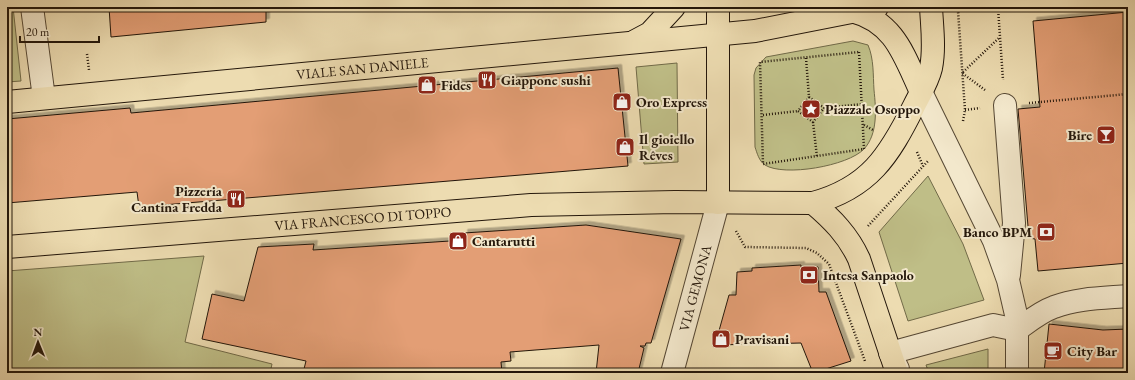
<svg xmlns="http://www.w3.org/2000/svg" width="1135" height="380" viewBox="0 0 1135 380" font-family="'EB Garamond',serif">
<defs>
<filter id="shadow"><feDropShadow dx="3.5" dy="-3.5" stdDeviation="0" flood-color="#0004"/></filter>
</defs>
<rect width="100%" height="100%" fill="#eddcb1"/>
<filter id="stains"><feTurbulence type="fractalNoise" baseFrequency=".005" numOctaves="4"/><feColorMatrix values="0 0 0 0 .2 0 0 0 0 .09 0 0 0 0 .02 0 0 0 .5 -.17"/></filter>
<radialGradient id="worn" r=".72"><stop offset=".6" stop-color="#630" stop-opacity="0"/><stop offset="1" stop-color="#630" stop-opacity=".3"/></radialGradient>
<g fill="#bfbe87" stroke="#716a48">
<polygon points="7,7 13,7 21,81 7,82"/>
<path d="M853,41L868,45C874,59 873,75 874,90C876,109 878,134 864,149C848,166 784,177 765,165C759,161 757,153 755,147L754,75L756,68L766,57Z"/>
<polygon points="677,63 678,162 644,164 636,67"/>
<polygon points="928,176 963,244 984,300 908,321 879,232"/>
<polygon points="204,256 185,342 272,364 270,373 7,373 7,271"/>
<polygon points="988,349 988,373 929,373 926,365"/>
</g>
<g fill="#e39e75" stroke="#23160a" filter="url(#shadow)">
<polygon points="109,7 266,7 266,22 111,37"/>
<polygon points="1128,12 1128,263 1038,271 1035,239 1029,238 1018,109 1040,107 1033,21"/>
<polygon points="618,68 628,166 139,207 137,192 7,203 7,119 130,108 131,113"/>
<polygon points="586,225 681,239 651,343 646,343 645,346 640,346 644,348 638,373 596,373 599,345 510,352 511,361 501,362 502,373 303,373 306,361 202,339 212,294 244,301 258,247 314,244 313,250 465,240 464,233"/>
<polygon points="801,265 801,267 818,267 819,292 826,292 851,361 813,373 801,343 715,345 729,295 736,295 737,272 752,271 752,268"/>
<polygon points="1049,324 1103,330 1128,329 1128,373 1044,373"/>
</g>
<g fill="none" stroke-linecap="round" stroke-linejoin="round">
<g stroke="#564834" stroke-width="24">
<g id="minor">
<polyline points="32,7 44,98"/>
<polyline points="921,92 994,241 1008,280 1017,319 1017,373"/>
<polyline points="1005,105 1014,223 1009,275"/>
<path d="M1017,330C1028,322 1040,312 1054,307C1077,298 1104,298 1128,296"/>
<polyline points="898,369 890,353 993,325 1017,330"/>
<path id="s1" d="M672,373L718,203"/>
</g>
</g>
<g stroke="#23160a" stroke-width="24">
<g id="major">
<polyline points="718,7 718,203"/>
<path d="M852,11C895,22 904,56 921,92"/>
<polyline points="635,41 650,33 674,7"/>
<path id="s2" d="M7,102L755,31L877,7"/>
<path d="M813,203C832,219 848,235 859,259L897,373"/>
<path id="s3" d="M7,247L531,205L675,202L813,203C869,188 889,156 914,106C920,94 928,81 931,68C935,48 932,27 931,7"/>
</g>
</g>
<g stroke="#23160a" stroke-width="2.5" stroke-dasharray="1 2" stroke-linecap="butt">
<polyline points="998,8 1003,80"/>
<polygon points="859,52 864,149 763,164 760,62"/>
<polyline points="87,54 89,70"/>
<polyline points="806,58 809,97 798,111 813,122 824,108 809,97"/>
<polyline points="985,90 962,73 1000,37"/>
<polyline points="1029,103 1128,94"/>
<polyline points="824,108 863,104"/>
<polyline points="965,110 980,108"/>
<polyline points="763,115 798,111"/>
<polyline points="963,121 965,110 958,11 1010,7"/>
<polyline points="813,122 817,157"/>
<polyline points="864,125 873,130"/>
<polyline points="917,152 923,166"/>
<polyline points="868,226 928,161"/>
<polyline points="736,231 745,247 806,248 817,253 829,264 865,361"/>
</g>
<use href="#minor" stroke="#f3e8cc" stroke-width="22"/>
<use href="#major" stroke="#eddcb1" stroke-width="22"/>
</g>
<defs>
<g id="restaurant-square" transform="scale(1)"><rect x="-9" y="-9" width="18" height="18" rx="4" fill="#8f2418" stroke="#f3e8cc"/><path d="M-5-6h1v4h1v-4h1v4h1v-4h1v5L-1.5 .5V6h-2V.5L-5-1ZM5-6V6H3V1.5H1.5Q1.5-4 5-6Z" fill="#fff"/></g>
<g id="shop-square" transform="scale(1)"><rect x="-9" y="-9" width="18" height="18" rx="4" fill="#8f2418" stroke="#f3e8cc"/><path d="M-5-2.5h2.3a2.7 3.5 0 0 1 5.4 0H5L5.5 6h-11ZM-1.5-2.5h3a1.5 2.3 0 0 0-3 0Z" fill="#fff"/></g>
<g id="sight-square" transform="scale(1)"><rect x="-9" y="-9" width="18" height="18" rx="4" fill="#8f2418" stroke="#f3e8cc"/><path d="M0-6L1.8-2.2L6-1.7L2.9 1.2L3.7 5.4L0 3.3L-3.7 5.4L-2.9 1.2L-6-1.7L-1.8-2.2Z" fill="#fff"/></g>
<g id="bar-square" transform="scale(1)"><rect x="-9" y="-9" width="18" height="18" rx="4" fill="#8f2418" stroke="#f3e8cc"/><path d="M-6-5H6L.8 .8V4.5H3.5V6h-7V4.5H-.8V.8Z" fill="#fff"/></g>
<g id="bank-square" transform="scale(1)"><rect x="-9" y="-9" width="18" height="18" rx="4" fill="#8f2418" stroke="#f3e8cc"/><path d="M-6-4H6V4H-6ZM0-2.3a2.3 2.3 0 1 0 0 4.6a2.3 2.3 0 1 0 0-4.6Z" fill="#fff"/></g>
<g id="cafe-square" transform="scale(1)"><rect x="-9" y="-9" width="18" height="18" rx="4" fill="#8f2418" stroke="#f3e8cc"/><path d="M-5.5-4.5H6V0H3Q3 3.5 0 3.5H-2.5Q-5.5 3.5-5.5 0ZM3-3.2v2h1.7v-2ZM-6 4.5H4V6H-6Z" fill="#fff"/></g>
</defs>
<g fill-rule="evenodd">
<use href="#restaurant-square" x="487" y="80"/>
<use href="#shop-square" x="427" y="85"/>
<use href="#shop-square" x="622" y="102"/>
<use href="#sight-square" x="811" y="109"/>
<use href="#bar-square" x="1106" y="135"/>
<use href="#shop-square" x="625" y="147"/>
<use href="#restaurant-square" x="236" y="199"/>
<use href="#bank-square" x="1046" y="232"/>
<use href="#shop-square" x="458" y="241"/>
<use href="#bank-square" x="809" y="275"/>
<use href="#shop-square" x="721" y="339"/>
<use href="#cafe-square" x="1053" y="351"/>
</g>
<g text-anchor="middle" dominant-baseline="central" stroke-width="4" stroke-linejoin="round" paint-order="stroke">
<g font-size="14" fill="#23160a" stroke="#f3e8cc">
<text stroke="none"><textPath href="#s2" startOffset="357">VIALE SAN DANIELE</textPath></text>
<text stroke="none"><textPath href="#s3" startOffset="357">VIA FRANCESCO DI TOPPO</textPath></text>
<text stroke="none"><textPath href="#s1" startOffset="88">VIA GEMONA</textPath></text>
</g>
<g font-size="14" font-weight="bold" fill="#23160a" stroke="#f3e8cc" text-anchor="start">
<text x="501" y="80">Giappone sushi</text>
<text x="441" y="85">Fides</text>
<text x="636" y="102">Oro Express</text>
<text x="825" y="109">Piazzale Osoppo</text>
<text x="1092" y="135" text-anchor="end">Bire</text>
<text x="639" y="139">Il gioiello<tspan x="639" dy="16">Rêves</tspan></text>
<text x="222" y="191" text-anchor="end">Pizzeria<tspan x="222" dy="16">Cantina Fredda</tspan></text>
<text x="1032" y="232" text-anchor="end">Banco BPM</text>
<text x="472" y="241">Cantarutti</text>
<text x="823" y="275">Intesa Sanpaolo</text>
<text x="735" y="339">Pravisani</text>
<text x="1067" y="351">City Bar</text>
</g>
</g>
<rect width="1135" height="380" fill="none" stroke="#eddcb1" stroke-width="24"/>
<rect x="8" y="8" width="1119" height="364" fill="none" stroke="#23160a" stroke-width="2"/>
<rect x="12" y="12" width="1111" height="356" fill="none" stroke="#23160a"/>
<g transform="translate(38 342) rotate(359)" stroke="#f3e8cc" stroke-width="3" paint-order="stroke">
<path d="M0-3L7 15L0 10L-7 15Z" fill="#23160a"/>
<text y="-6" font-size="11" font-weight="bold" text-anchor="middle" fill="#23160a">N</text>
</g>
<path d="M20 36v6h79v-6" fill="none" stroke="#23160a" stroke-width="2"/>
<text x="26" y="36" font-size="12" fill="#23160a" stroke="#f3e8cc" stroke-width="3" paint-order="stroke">20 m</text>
<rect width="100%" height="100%" filter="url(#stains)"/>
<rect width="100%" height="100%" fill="url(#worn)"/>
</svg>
